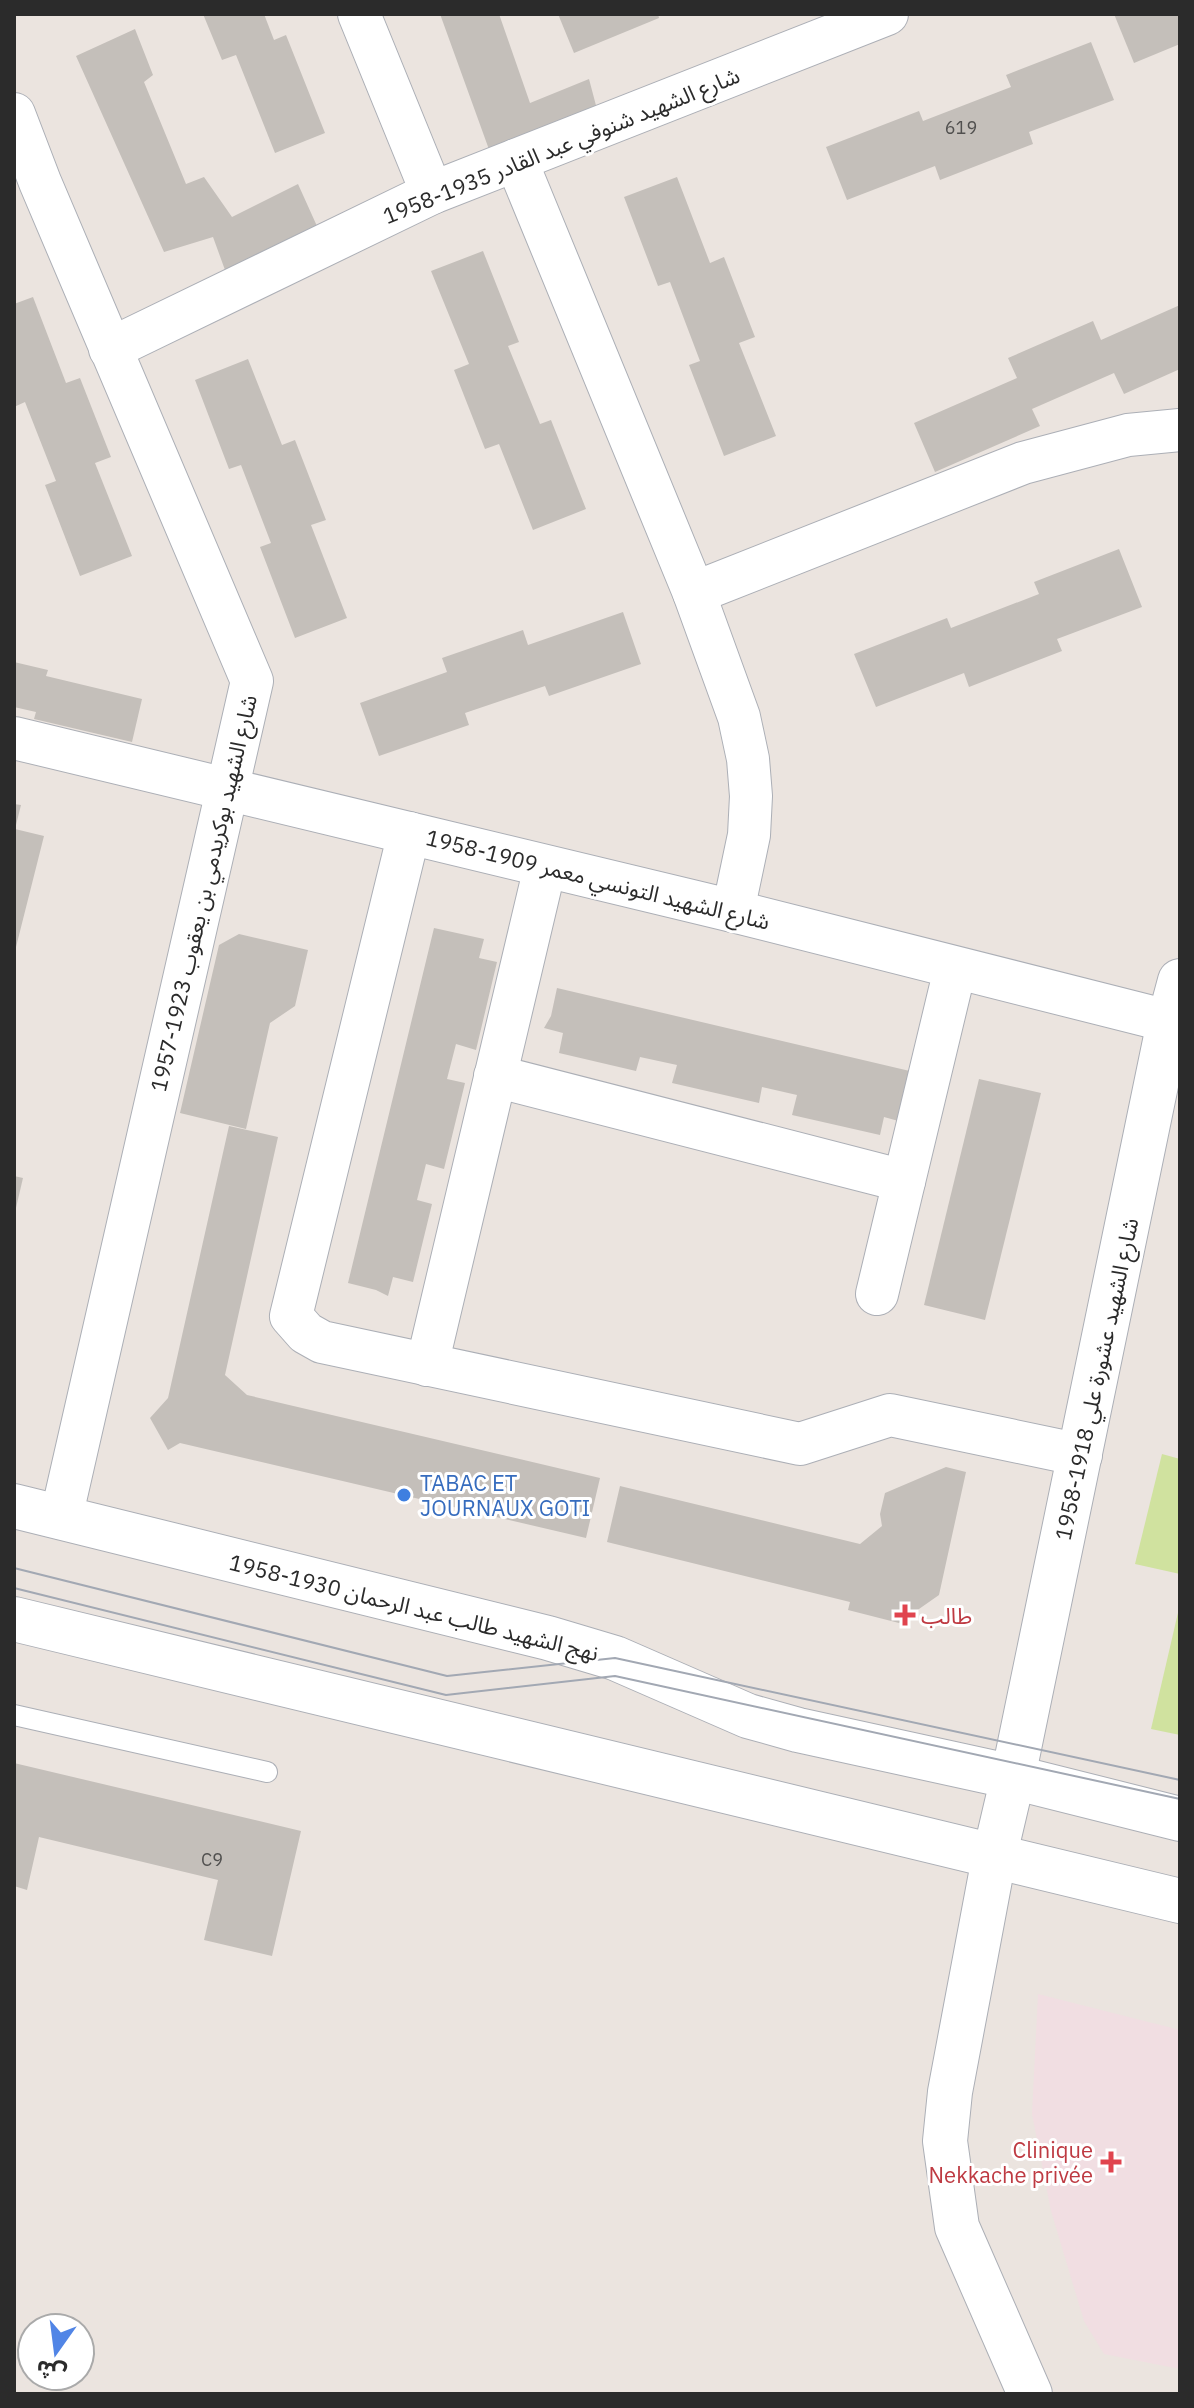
<svg xmlns="http://www.w3.org/2000/svg" width="1194" height="2408" viewBox="0 0 1194 2408" font-family="'IBM Plex Sans','Noto Sans Arabic',sans-serif">
<rect width="100%" height="100%" fill="#ebe4df"/>
<polygon fill="#f1dee2" points="1038,1994 1180,2030 1180,2369 1104,2354 1084,2321 1051,2211 1032,2114"/>
<g fill="#d0e29f">
<polygon points="1162,1454 1180,1459 1180,1574 1135,1564"/>
<polygon points="1180,1604 1180,1735 1151,1729"/>
</g>
<g fill="#c4bfba">
<polygon points="203,14 264,14 274,40 286,35 325,133 275,153 236,55 222,60"/>
<polygon points="440,14 499,14 530,103 589,79 598,113 491,155"/>
<polygon points="558,14 658,14 659,18 574,53"/>
<polygon points="1114,14 1180,14 1180,44 1134,63"/>
<polygon points="135,29 153,75 144,82 186,184 204,177 232,217 298,184 321,235 229,281 213,237 164,252 76,56"/>
<polygon points="1091,42 1114,100 1029,132 1033,144 940,180 935,166 847,200 826,147 919,111 923,121 1011,87 1006,75"/>
<polygon points="677,177 710,263 724,257 755,337 739,343 776,436 724,456 689,365 700,361 670,282 658,286 624,197"/>
<polygon points="483,251 519,342 508,346 540,424 551,420 586,509 533,530 499,444 485,449 454,370 469,364 431,271"/>
<polygon points="33,297 66,383 80,378 111,457 95,463 132,556 80,576 45,485 56,481 25,402 14,407 14,304"/>
<polygon points="1180,305 1180,369 1124,394 1114,373 1032,409 1040,426 935,472 914,423 1017,378 1008,358 1093,321 1101,340"/>
<polygon points="248,359 282,445 295,440 326,520 311,525 347,618 295,638 260,547 271,543 241,465 229,469 195,380"/>
<polygon points="1119,549 1142,607 1057,639 1062,651 969,687 964,673 876,707 854,654 947,618 951,628 1039,594 1034,582"/>
<polygon points="623,612 641,664 549,696 545,686 465,713 469,725 379,756 360,703 447,672 442,658 523,630 528,645"/>
<polygon points="14,662 48,670 46,676 142,699 132,742 34,719 36,712 14,707"/>
<polygon points="14,804 21,805 15,829 44,836 15,951"/>
<polygon points="434,928 484,939 479,958 497,962 476,1050 456,1044 447,1079 465,1083 444,1169 426,1164 417,1200 432,1204 413,1282 393,1277 388,1296 376,1290 348,1283"/>
<polygon points="239,934 308,950 295,1006 270,1023 246,1129 180,1113 219,945"/>
<polygon points="557,988 914,1072 902,1122 884,1117 880,1135 792,1115 797,1095 762,1087 759,1103 672,1083 677,1065 640,1057 636,1071 559,1053 563,1033 544,1028 551,1016"/>
<polygon points="979,1079 1041,1093 985,1320 924,1305"/>
<polygon points="229,1126 278,1137 225,1375 247,1395 600,1478 586,1538 180,1443 168,1450 150,1418 168,1398"/>
<polygon points="14,1176 23,1178 15,1212 14,1212"/>
<polygon points="946,1467 966,1472 939,1595 899,1623 848,1610 850,1602 607,1542 620,1486 860,1544 882,1526 880,1514 885,1493"/>
<polygon points="14,1763 301,1831 272,1956 204,1940 218,1880 39,1837 27,1890 14,1886"/>
</g>
<g fill="none" stroke-linecap="round" stroke-linejoin="round">
<g stroke="#acafb6" stroke-width="22">
<polyline id="service" points="14,1715 267,1772"/>
</g>
<g stroke="#acafb6" stroke-width="44">
<g id="minor">
<polyline points="359,14 432,193"/>
<polyline points="14,114 40,182 252,681 61,1518"/>
<polyline points="516,160 694,593 739,717 748,759 751,796 749,835 733,911"/>
<polyline points="110,349 432,193 887,14"/>
<polyline points="694,593 1023,463 1128,435 1180,430"/>
<polyline points="14,738 733,911 1180,1024"/>
<polyline points="409,833 291,1316 306,1333 322,1342 800,1444 890,1415 1081,1455"/>
<polyline points="495,1076 904,1181"/>
<polyline points="877,1294 955,969"/>
<polyline points="427,1365 545,867"/>
</g>
</g>
<g stroke="#acafb6" stroke-width="46">
<polyline id="tertiary" points="1013,1777 1169,1022 1180,981"/>
</g>
<g stroke="#acafb6" stroke-width="46">
<g id="secondary">
<polyline points="14,1506 548,1638 615,1658 748,1716 798,1730 1013,1777 1180,1819"/>
<polyline points="14,1619 1180,1901"/>
<polyline points="1013,1777 994,1858 950,2092 945,2141 957,2227 1030,2394"/>
</g>
</g>
<use href="#service" stroke="#fff" stroke-width="20"/>
<use href="#minor" stroke="#fff" stroke-width="42"/>
<use href="#tertiary" stroke="#fff" stroke-width="44"/>
<use href="#secondary" stroke="#fff" stroke-width="44"/>
<g stroke="#a2a8b3" stroke-width="2">
<polyline points="14,1568 447,1676 615,1658 1180,1780"/>
<polyline points="14,1588 446,1695 615,1676 1180,1799"/>
</g>
</g>
<circle fill="#3f7fe0" stroke="#fff" stroke-width="3" cx="404" cy="1495" r="8"/>
<g fill="#e0444e" stroke="#fff" stroke-width="3">
<path d="M901 1603h8v8h8v8h-8v8h-8v-8h-8v-8h8z"/>
<path d="M1107 2150h8v8h8v8h-8v8h-8v-8h-8v-8h8z"/>
</g>
<g text-anchor="middle" dominant-baseline="central" stroke-width="6" stroke-linejoin="round" paint-order="stroke">
<g font-size="18" fill="#51504f">
<text x="961" y="127">619</text>
<text x="212" y="1859">C9</text>
</g>
<g font-size="22" fill="#2b2b2b" stroke="#fff">
<text transform="translate(561 145) rotate(-22)">شارع الشهيد شنوفي عبد القادر 1935-1958</text>
<text transform="translate(598 879) rotate(14)">شارع الشهيد التونسي معمر 1909-1958</text>
<text transform="translate(203 893) rotate(-77)">شارع الشهيد بوكريدمي بن يعقوب 1923-1957</text>
<text transform="translate(1096 1379) rotate(-78)">شارع الشهيد عشورة علي 1918-1958</text>
<text transform="translate(414 1607) rotate(14)">نهج الشهيد طالب عبد الرحمان 1930-1958</text>
</g>
<g font-size="22" fill="#366cbe" stroke="#fff" text-anchor="start">
<text x="420" y="1482">TABAC ET<tspan x="420" dy="25">JOURNAUX GOTI</tspan></text>
</g>
<g font-size="22" fill="#be3a42" stroke="#fff" text-anchor="start">
<text x="921" y="1615">طالب</text>
<text x="1093" y="2149" text-anchor="end">Clinique<tspan x="1093" dy="25">Nekkache privée</tspan></text>
</g>
</g>
<rect width="1194" height="2408" fill="none" stroke="#2b2b2b" stroke-width="32"/>
<g transform="translate(56 2352) rotate(194)"><circle r="38" fill="#ffffff" stroke="#aaaaaa" stroke-width="2"/>
<path d="M0-6L14 30L0 20L-14 30Z" fill="#5185e6"/>
<text y="-12" font-size="22" font-weight="bold" text-anchor="middle" fill="#2b2b2b">ش</text>
</g>
</svg>
